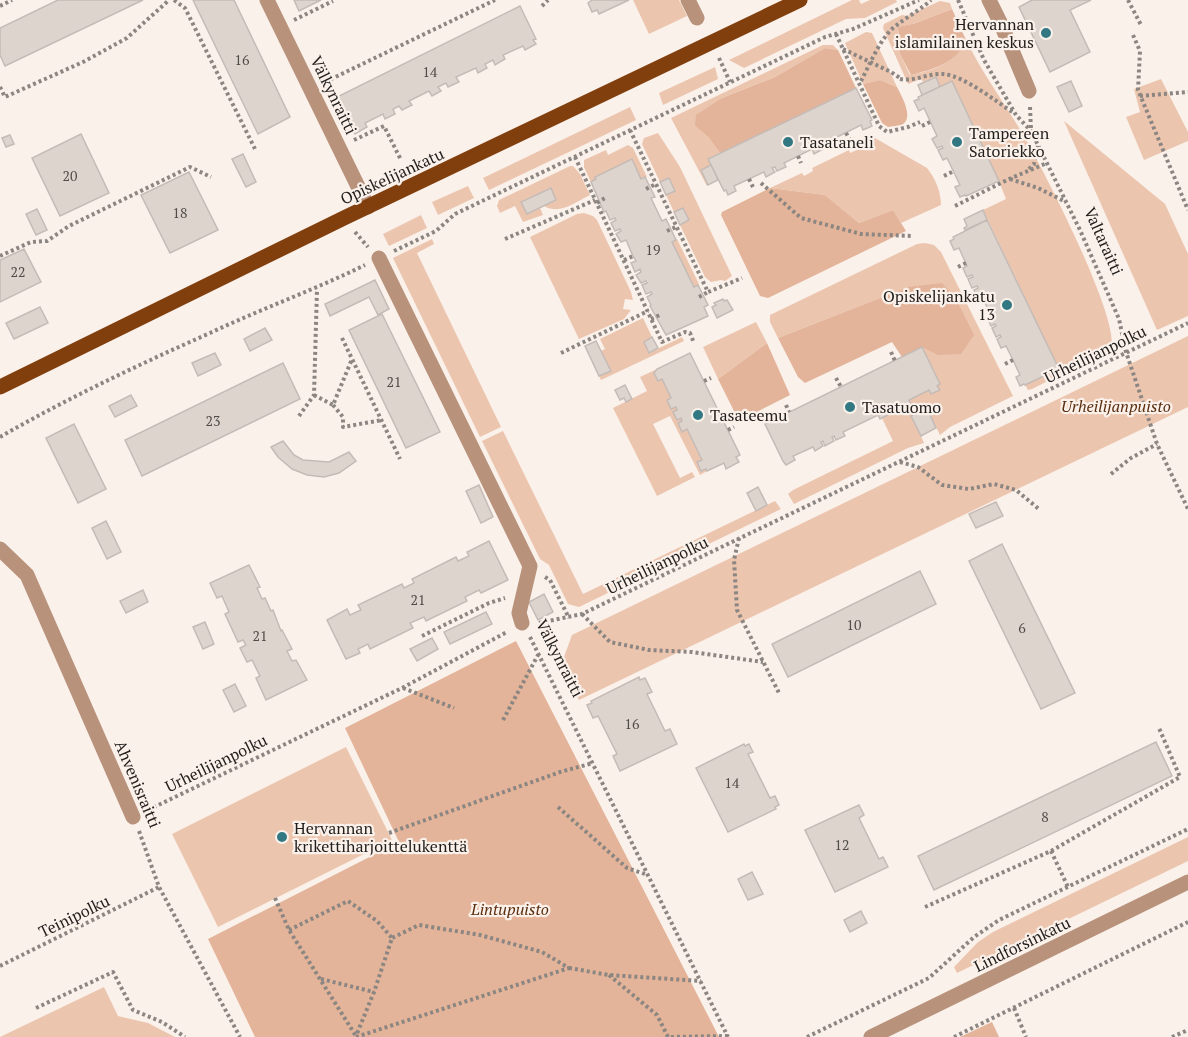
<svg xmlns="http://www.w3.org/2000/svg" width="1188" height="1037" viewBox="0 0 1188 1037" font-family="'PT Serif',serif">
<rect width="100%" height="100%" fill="#fbf1eb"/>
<g fill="#ecc5af">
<polygon points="633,0 679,0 687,16 649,34"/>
<polygon points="852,0 859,0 861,4 870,0 896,0 897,2 865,18 846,19 744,68 729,60"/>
<path d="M940,1L950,3L952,9L916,23L898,27L900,54L910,75C932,71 957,63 966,40C982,72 1002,100 1021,131C1040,163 1121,319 1111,349L1032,389L1028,390L1025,385L1059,369L983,210L1006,199L1000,184L952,82L940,87L935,77L923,82L921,79L908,84L883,28L884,24L902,15L907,16Z"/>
<polygon points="866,32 872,33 897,87 880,80 863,84 845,43"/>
<polygon points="823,45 833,45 838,50 825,48 775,77 722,98 695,126 709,138 720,153 708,159 711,165 702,170 708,185 707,186 671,118"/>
<polygon points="715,67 718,79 663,105 659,93"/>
<polygon points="1161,79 1188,132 1188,141 1144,160 1126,117 1140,112 1134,89"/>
<polygon points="630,107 636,120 489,190 483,178"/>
<polygon points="1064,121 1165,204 1188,254 1188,316 1157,330"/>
<polygon points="658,133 680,167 732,276 725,281 721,280 711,282 705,277 680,225 689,220 683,208 674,212 666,195 674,191 669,178 660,182 642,144 644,138"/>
<path d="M875,138L927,168C935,178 941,191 941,205L901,223L893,210L859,223L825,195L770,188L802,173L804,176L813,171L812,168L849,150L850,153L859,149L857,146Z"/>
<polygon points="628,145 633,148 647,177 641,179 632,160 595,177 600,188 595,191 584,167 584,160 606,150 608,155"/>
<path d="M570,166H573L580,174L590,195C574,203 560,215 544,206L550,188L521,202L527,214L540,208L543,215L523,222L515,206L500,213L497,206L499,200Z"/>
<polygon points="468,186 474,198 438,215 432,202"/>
<polygon points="584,213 593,216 597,220 631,292 633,300 625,299 623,309 631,310 624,319 579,339 530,237 577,214"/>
<polygon points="421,215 427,228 389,246 383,234"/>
<polygon points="432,239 434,244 417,253 501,427 480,437 393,258"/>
<polygon points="677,239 699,284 694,287 672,242"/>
<polygon points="925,243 934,245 941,252 1013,396 950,427 940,435 927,409 912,416 924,443 908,448 794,504 788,494 793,490 893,441 880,414 939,384 922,347 908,287 778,338 770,322 770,315 917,244"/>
<polygon points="643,318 652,337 644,342 649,353 682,337 684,341 601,380 599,376 610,371 601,351 605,349 600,339"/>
<polygon points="756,322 767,343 718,379 703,347"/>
<polygon points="1188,336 1188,407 579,700 561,665 572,635"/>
<polygon points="657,369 707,471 700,475 670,416 653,424 680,478 692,472 695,477 657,496 613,408 647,391 640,377"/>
<polygon points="503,431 583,594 775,501 781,509 579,607 568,604 549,565 540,559 482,441"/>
<polygon points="346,747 392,840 218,927 172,834"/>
<polygon points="1188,837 1188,861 957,973 954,967 978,942 993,932"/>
<polygon points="104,987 118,1016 148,1023 175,1037 0,1037"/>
</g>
<g fill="#e3b499">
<path d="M952,9L966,40C957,64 933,69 911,75L900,54L898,27L916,23Z"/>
<polygon points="825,48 838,50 856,88 720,153 709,138 695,126 696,115 722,98 775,77"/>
<path d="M880,80L897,87C901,95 914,117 903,124C899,126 892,126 888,127L882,123L863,84Z"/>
<polygon points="770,188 825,195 859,223 893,210 906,231 768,298 760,296 721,215 722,212"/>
<polygon points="942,283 956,299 974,335 961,354 938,355 922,347 902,357 892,342 805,383 798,377 778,338 908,287"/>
<polygon points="767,343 790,395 739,421 718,379"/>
<polygon points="516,641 719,1037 255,1037 208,939 399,842 345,728"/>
<polygon points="992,1022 999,1037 960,1037"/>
</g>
<g fill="#ded4ce" stroke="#c5bbb6" stroke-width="1.5">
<polygon points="58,0 143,0 5,66 0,55 0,28"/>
<polygon points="193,0 234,0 290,117 258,134"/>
<polygon points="294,0 321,0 299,11"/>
<polygon points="592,0 629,0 599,14 597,10 592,12 588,3"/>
<polygon points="1032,0 1091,0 1070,10 1090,52 1050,72 1019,7"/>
<polygon points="520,6 536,39 533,40 536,44 525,50 523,46 503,55 505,59 495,65 493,60 485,64 487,68 478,73 476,68 456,77 459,82 448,87 446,83 438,87 441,91 432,96 429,91 409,101 412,105 402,110 399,106 393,109 395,114 385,119 383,114 365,123 367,127 355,134 353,129 348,131 333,99"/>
<polygon points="936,77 940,87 922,95 918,85"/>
<polygon points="952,81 999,181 966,196 965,195 960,197 955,187 960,185 947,158 943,160 938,150 943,148 942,146 937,148 932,139 937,136 924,108 919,111 914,101 919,99 918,97"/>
<polygon points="1071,81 1082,106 1069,112 1057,87"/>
<polygon points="856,88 872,120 870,121 872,126 863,130 861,125 831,140 833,144 825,148 823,144 820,145 823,149 814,154 812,149 784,163 786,167 777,171 775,167 772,168 775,172 766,177 764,172 734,186 736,191 728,195 726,190 724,191 708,159"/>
<polygon points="81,134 109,193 60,216 32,158"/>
<polygon points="10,135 14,144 6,147 2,138"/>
<polygon points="243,154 256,182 246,187 232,159"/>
<polygon points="632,159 641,179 645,177 655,197 651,198 662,221 666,219 676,240 672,242 694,287 698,285 708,305 704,307 708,316 666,335 650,306 651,305 647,297 652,294 651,292 646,294 642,285 647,283 646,281 641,283 636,275 641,272 640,269 635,272 631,263 636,261 633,256 626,240 621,242 616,234 621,231 620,229 615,231 611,223 616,220 615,218 610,220 606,211 604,212 591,182 596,179 595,177"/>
<polygon points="711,165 718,180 708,185 701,170"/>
<polygon points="189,172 218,230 170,253 141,195"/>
<polygon points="669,178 675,191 666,195 660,182"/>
<polygon points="551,188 556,200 527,214 521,202"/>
<polygon points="683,208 689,220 680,225 674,212"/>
<polygon points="37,209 47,230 36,235 26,214"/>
<polygon points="983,210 987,220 965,230 964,228 967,226 964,219"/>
<polygon points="987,220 1059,369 1025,385 1024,384 1020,386 1016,377 1020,375 1013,360 1006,346 1001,348 997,339 1001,337 1000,335 996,337 992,328 996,326 995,324 991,326 987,318 991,315 982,297 978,299 974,290 978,288 977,286 972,288 968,279 973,277 972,275 967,277 963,268 967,266 959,248 954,250 950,241 954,239 953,237"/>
<polygon points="24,249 41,282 0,302 0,260"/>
<polygon points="375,280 389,309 378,315 369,297 330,316 325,304"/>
<polygon points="723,299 724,301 727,300 733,310 717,318 712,307 716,305 714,303"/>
<polygon points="40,307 48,323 14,339 6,323"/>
<polygon points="382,314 440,432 406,448 349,330"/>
<polygon points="265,328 272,340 250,351 244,339"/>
<polygon points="652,337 658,348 649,353 644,342"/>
<polygon points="596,341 611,371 599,376 585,346"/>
<polygon points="922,347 940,384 937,386 940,390 931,394 929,390 909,400 911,404 902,408 900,404 898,405 900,409 891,413 889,409 886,410 888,415 880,419 878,415 843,432 845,436 836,440 834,436 832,437 834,441 825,446 823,441 821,442 823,446 815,451 813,447 793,456 795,460 786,465 783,461 765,424"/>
<polygon points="215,353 221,365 198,376 192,363"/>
<polygon points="690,353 740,455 736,457 739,462 726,469 724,463 707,471 706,469 701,471 697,462 702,460 687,429 682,432 678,423 682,421 681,418 677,420 673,412 677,410 676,407 671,409 667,400 671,398 662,379 658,381 654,373 657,369"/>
<polygon points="283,363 300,399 142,476 125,440"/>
<polygon points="625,385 632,399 626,402 624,398 620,400 615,390"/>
<polygon points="131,395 137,406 115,417 109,406"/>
<polygon points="927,408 936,428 921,436 911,416"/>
<polygon points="74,424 106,489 78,503 46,438"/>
<polygon points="283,441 294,455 303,460 329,462 349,452 356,461 339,473 324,477 307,475 292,469 278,457 271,447"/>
<polygon points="479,485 493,517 481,523 466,491"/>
<polygon points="758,487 767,505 756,511 747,493"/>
<polygon points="996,502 1003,516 976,528 969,514"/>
<polygon points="106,521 121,552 107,559 92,528"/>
<polygon points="489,541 508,580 481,593 479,590 465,597 467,601 426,621 424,617 410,623 413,628 370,649 368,644 358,649 360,653 346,659 327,620 347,609 350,615 361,610 358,605 402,584 404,588 414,583 412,579 456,557 458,561 469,556 467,552"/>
<polygon points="1002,544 1075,693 1041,709 969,561"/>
<polygon points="249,565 260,587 257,588 262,599 265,598 271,611 273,610 281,631 282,630 292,649 287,651 292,661 296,660 307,680 266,700 256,678 260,676 252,660 247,662 240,648 246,645 243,640 238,642 225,614 229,612 222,596 217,598 210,583"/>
<polygon points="920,571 936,604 788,677 772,644"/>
<polygon points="143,590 148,602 126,613 120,601"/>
<polygon points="544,594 553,612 538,620 529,602"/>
<polygon points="486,612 492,624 450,644 444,632"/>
<polygon points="205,622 214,644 203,649 193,627"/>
<polygon points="432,638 438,649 417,661 410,649"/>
<polygon points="639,677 640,680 645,678 652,692 647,694 665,731 670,729 677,744 620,771 613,756 617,754 598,716 593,718 587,705 592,703 591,701"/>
<polygon points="235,684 246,706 234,712 223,690"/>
<polygon points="1156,742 1172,776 934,890 918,856"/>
<polygon points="744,744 745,746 749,744 753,752 748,754 770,798 775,796 779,805 775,807 776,809 728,832 696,768"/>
<polygon points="859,805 864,815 859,818 879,859 883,857 888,867 835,892 805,830"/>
<polygon points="752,872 763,894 748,900 738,879"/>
<polygon points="861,911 867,923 850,932 844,920"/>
</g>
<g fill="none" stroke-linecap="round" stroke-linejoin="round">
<g stroke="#8c8682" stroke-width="4" stroke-dasharray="3 3" stroke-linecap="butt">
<polyline points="174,0 185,8 255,149"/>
<polyline points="958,0 984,60 1016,115 1031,131 1080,230 1119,319 1126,352 1157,444 1188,509"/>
<polyline points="1128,0 1141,25"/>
<polyline points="0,6 12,0"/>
<polyline points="542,6 548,0"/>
<polyline points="294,20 333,1"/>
<polyline points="836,34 879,126 887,132 908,127 920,122"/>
<polyline points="1133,35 1140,51 1138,90 1188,210"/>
<polyline points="843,49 891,72 900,78"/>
<polyline points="719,58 730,82"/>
<path d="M900,79C914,82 928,73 943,74C965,76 995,101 1014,113"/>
<path d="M861,81C870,64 879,41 893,28C905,18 919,11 931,0"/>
<polyline points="325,82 495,0"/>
<polyline points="0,87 5,97 83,62 127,38 169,0"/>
<polyline points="1140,96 1188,92"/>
<polyline points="1030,107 1031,130"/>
<polyline points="922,126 930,122"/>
<polyline points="630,130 708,292 742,278"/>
<polyline points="846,133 850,140"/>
<polyline points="354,140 384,126 401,160"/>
<polyline points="798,156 801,163"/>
<polyline points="575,157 662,342 685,332 690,333 694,343"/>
<polyline points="1029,169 1034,164 1038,146"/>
<polyline points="944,176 954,171"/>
<polyline points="749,179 753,187"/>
<polyline points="1010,179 1038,188 1066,202"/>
<polyline points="761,183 801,218 861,234 913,236"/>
<polyline points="646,189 656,184"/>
<polyline points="597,203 605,198"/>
<polyline points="955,206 1009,179 1047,163"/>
<polyline points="667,231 676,227"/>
<polyline points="355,232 368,247"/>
<polyline points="505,239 595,200"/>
<polyline points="394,251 436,231 455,214 825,37 853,29 919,0"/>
<polyline points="0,256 31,242 47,241 69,226 190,167 211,177"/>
<polyline points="624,260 633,256"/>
<polyline points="958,267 966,263"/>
<polyline points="699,297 708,292"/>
<polyline points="981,315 989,311"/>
<polyline points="651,319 662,314"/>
<polyline points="342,338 400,459"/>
<polyline points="891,352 895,361"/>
<polyline points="561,353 648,311"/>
<polyline points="1005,364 1013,360"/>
<polyline points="836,378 841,387"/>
<polyline points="704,381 711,378"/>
<polyline points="314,395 333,405 352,359"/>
<polyline points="333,405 343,417 343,427 382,420"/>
<polyline points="786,405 789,412"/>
<polyline points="299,416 314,395 317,289"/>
<polyline points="728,430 734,427"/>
<path d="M0,437C68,398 138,365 210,333C261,309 314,290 365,265"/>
<polyline points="900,462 918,467 942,485 969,489 994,484 1016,490 1040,510"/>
<polyline points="1111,474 1131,458 1157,444"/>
<polyline points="739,538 734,560 737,610 779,693"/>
<polyline points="545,577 550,580 569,618"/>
<polyline points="582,614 610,642 649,650 692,652 763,662"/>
<polyline points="539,623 582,614 1188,323"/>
<polyline points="422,636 489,603 505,598"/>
<polyline points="530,637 728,1037"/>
<polyline points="403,688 454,708"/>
<polyline points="503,720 538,655"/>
<polyline points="558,807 627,868 648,875"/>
<polyline points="148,810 402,688 507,632"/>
<polyline points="139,831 159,887 240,1037"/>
<polyline points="389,833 560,772 593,763"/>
<polyline points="1051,851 1068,887"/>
<polyline points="275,898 289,930 356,1036"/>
<polyline points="925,907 1051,851 1180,777 1159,728"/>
<polyline points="289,930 348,901 377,921 392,938 374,992 356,1036"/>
<polyline points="0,966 159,887"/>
<polyline points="569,968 609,975 701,981"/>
<polyline points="609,975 657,1015 668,1037 728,1036"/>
<polyline points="321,979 374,992"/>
<polyline points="36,1008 113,972 133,1010 162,1022 185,1037"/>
<polyline points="1014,1008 1026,1037"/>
<polyline points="356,1037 569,968 542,952 480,935 419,925 392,938"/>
<polyline points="807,1037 929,978 974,937 999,920 1188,829"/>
<polyline points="954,1037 1188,922"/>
<polyline points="1172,1037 1188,1030"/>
</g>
<g stroke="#b8927b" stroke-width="15">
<polyline points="267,0 368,207"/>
<polyline points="688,0 697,18"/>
<polyline points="989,0 1001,24 1029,91"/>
<polyline points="379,258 530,566 519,613 522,623"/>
<polyline points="0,549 27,575 133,817"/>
<polyline points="871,1037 1188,882"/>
</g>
<polyline stroke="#813f0e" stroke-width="15" points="0,387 346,217 800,0"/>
</g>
<g fill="#317883" stroke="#fbf1eb" stroke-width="2">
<circle cx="1046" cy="33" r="6"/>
<circle cx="788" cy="142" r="6"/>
<circle cx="957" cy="142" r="6"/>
<circle cx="1007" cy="305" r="6"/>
<circle cx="850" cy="407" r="6"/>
<circle cx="698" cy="415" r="6"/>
<circle cx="282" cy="837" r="6"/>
</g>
<g text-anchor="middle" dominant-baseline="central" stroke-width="4.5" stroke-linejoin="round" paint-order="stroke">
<g font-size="14" fill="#504c48">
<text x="242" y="59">16</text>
<text x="430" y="71">14</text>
<text x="70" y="175">20</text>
<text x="180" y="212">18</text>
<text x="653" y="249">19</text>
<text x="18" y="271">22</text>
<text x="394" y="381">21</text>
<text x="213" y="420">23</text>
<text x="418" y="599">21</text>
<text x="854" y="624">10</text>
<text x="1022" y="627">6</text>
<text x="260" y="635">21</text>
<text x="632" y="723">16</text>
<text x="732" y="782">14</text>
<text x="1045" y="816">8</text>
<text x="842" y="844">12</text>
</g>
<g font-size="16" fill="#211e1c" stroke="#fbf1eb" text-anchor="start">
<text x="1034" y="24" text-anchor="end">Hervannan<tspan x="1034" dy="18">islamilainen keskus</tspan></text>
<text x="969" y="133">Tampereen<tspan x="969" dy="18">Satoriekko</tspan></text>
<text x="800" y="142">Tasataneli</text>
<text x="995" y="296" text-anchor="end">Opiskelijankatu<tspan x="995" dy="18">13</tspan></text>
<text x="862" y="407">Tasatuomo</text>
<text x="710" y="415">Tasateemu</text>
<text x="294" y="828">Hervannan<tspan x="294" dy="18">krikettiharjoittelukenttä</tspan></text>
</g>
<g font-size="16" fill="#211e1c" stroke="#fbf1eb">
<text transform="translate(334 95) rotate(64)">Välkynraitti</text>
<text transform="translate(392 176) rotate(-25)">Opiskelijankatu</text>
<text transform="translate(1104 241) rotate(66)">Valtaraitti</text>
<text transform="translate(1095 354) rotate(-26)">Urheilijanpolku</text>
<text transform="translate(657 565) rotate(-26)">Urheilijanpolku</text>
<text transform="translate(560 658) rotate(63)">Välkynraitti</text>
<text transform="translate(216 763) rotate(-26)">Urheilijanpolku</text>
<text transform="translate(138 784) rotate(67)">Ahvenisraitti</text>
<text transform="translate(74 916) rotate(-26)">Teinipolku</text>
<text transform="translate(1022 944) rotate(-26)">Lindforsinkatu</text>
</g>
<g font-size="16" font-style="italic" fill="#5a2e10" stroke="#fbf1eb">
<text x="1116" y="406">Urheilijanpuisto</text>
<text x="510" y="909">Lintupuisto</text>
</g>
</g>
</svg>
